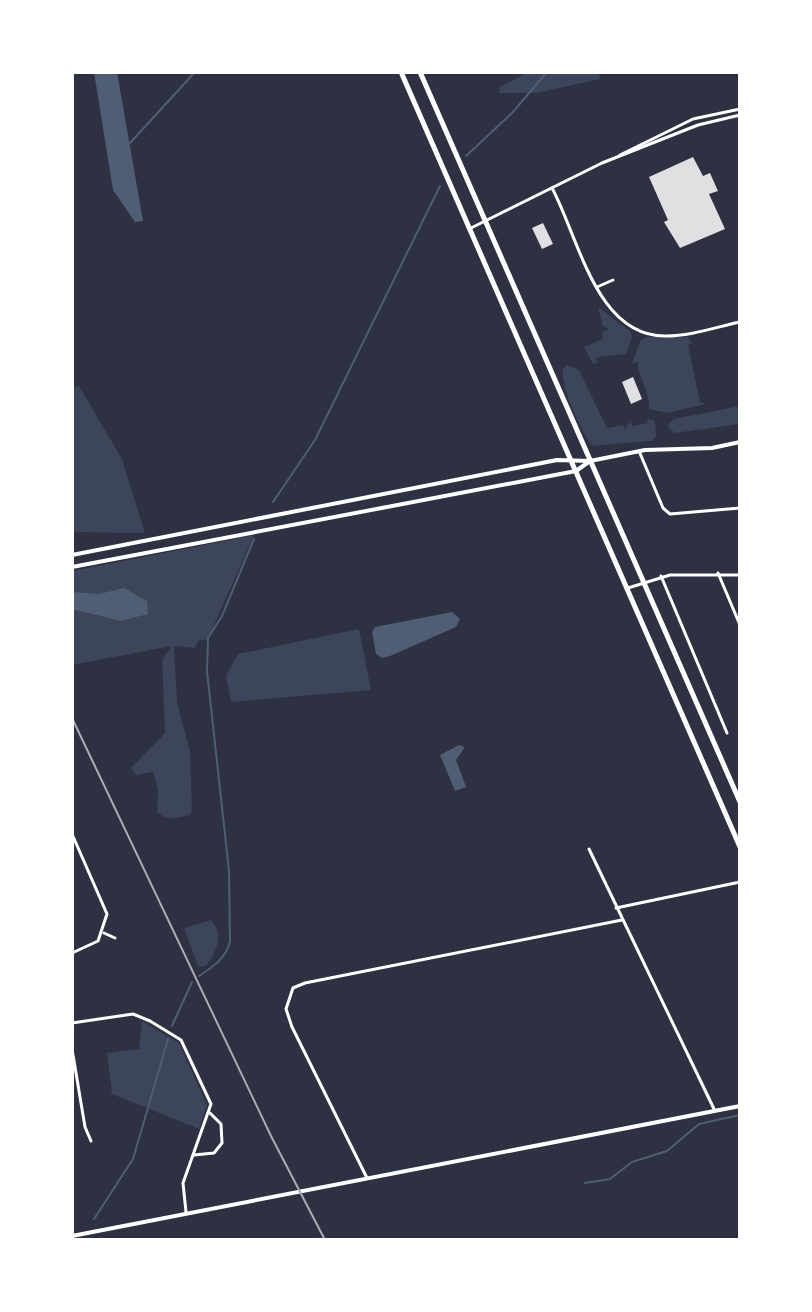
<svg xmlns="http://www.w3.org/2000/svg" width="812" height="1312" viewBox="0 0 812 1312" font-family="'Open Sans',sans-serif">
<rect width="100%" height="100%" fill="#2d3142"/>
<g fill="#3c4559">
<polygon points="528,72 599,72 600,79 536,93 499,93 500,87"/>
<polygon points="598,307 630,331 632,337 626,354 596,357 597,363 593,364 584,347 603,339 602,333 609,329 603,326"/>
<path d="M646,337H687L693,343L688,345L700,402L706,404L668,413L649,409C650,391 637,376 638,362L632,364L640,341Z"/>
<path d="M567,365L579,370L607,428L623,425L625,429L630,422L633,426L647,423L648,418L655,421L656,436L652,441L592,446C581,431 560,387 563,369Z"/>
<polygon points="79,386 122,459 145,533 72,532 72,388"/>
<polygon points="740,406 740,424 675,433 667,426 674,419"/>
<path d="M254,535L208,639L198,641L195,648L174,646L177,702L190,752L192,810L190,815C178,818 167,821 157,812L158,789L153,772L136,775L131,768L165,733L162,659L172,646L72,665V571Z"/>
<polygon points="359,629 371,690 231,702 226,676 238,654"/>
<path d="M211,920C224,934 217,952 206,966L198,967L184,928Z"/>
<polygon points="142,1021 179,1043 207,1105 199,1129 112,1094 107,1053 139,1049"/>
</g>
<g fill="#4f5d75">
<polygon points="94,72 117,72 143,221 135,222 113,190"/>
<polygon points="124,588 147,601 148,614 121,621 72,609 72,592 99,594"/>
<polygon points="452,612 460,619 456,627 390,656 382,658 376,654 372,632 375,627"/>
<polygon points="459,745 465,747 456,760 466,787 455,791 440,755"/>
</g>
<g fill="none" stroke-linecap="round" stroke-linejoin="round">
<g stroke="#4f5d75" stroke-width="2">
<polyline points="130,143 195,72"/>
<polyline points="466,156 512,113 547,72"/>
<polyline points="273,502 315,440 440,186"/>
<path d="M199,976C213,967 227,957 230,941L229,871L207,671L208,638L222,616L254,539"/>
<polyline points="172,1026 192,982"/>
<polyline points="585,1183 610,1179 632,1162 667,1151 699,1124 740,1115"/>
<polyline points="94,1219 133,1159 168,1039"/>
</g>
</g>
<g fill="#e0e0e3">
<polygon points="693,157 703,176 710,173 718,191 709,194 725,229 680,248 664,222 668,220 649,177"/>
<polygon points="543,223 553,244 542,249 532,228"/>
<polygon points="633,377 642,399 631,404 622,382"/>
</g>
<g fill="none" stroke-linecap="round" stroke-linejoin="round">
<g stroke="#fff" stroke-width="3">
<polyline points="620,155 693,119 740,109"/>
<path d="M552,188C579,238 596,337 666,336C691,336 716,327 740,322"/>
<polyline points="469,229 602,163 698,125 740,115"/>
<polyline points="597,287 613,280"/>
<polyline points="639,451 663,508 670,514 740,508"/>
<polyline points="718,573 740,625"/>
<polyline points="661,576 727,733"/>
<polyline points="628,588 670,575 740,575"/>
<polyline points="72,834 107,914 98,941 72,953"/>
<polyline points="589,849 715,1111"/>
<polyline points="616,908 740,882"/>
<polyline points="104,933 115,938"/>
<polyline points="72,1023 133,1014 150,1021 181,1040 211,1104 183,1183 186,1212"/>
<polyline points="72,1049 85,1127 91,1141"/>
<polyline points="194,1155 214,1153 222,1143 221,1124 210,1113"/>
<polyline points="367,1178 292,1027 286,1009 293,988 305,983 622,920"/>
</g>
<polyline stroke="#fff" stroke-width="4" points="72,1236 740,1106"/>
<g stroke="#fff" stroke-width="4">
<polyline points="72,555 557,460 590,461 645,450 712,448 740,442"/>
<polyline points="72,567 576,471 590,461"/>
</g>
<g stroke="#fff" stroke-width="5">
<polyline points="401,72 740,847"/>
<polyline points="420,72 740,802"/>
</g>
<polyline stroke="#abadb3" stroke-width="2" points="72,718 271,1136 325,1240"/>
</g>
<rect width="812" height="1312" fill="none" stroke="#ffffff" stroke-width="148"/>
</svg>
